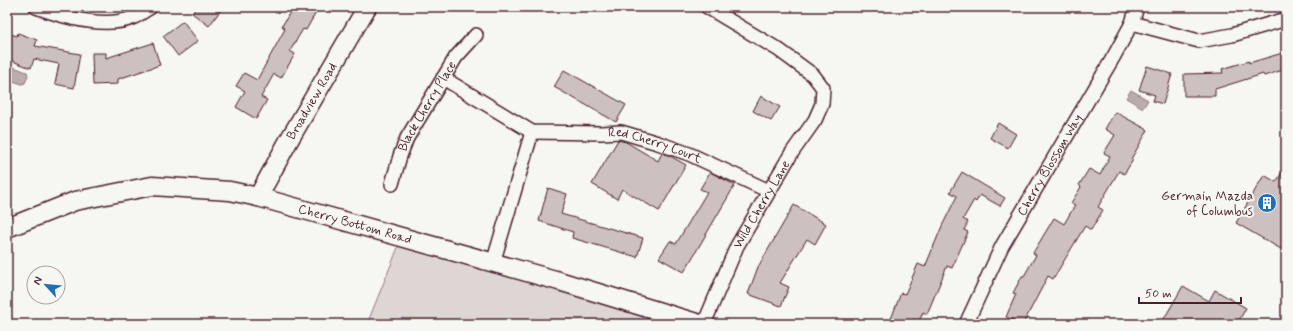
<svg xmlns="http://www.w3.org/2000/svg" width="1293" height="331" viewBox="0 0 1293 331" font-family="Mynerve,sans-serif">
<rect width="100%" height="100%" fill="#f6f6f2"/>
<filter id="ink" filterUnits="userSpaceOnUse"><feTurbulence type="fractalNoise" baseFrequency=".025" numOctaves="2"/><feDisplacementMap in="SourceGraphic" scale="8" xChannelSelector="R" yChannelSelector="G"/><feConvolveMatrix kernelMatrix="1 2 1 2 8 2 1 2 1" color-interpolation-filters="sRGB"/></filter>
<g filter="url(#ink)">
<polygon fill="#ddd6d5" stroke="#947a80" points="399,245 642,315 666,324 367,324"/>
<g fill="#bbadae" stroke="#8e747a">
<polygon points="8,65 27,72 28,75 25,83 22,84 7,79 7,66"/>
<polygon points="1131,90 1148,100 1143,108 1126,98"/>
</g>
<g fill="#ccc1c0" stroke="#4a1f2b">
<polygon points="197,7 223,7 209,26 192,13"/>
<polygon points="293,7 319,7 306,30 303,29 290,51 295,54 281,78 274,74 261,97 267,100 256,119 236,107 245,91 236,86 244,73 257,80 285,29 282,26"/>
<polygon points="183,21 198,41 178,56 163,36"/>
<polygon points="7,33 17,36 18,33 37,40 35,46 80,54 74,88 55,84 59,64 34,59 31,68 7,59"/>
<polygon points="153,43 160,65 118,79 118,84 93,85 92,53 106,53 106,58"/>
<polygon points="1286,52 1286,69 1264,76 1263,74 1215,89 1215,96 1184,96 1184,74 1223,73 1222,69 1249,61 1249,63"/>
<polygon points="1147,66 1172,74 1163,104 1153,101 1155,95 1139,90"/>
<polygon points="564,70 626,105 616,122 554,87"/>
<polygon points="761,96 780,107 771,121 753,111"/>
<polygon points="1115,112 1148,130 1131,159 1133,160 1124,174 1119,171 1098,207 1103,210 1091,230 1085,226 1053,279 1048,276 1023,324 1011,324 1013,320 1006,317 1016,294 1013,293 1022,276 1024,276 1036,255 1033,253 1054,218 1064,224 1075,205 1071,203 1081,187 1079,185 1089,169 1100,175 1110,156 1104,153 1115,135 1105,129"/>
<polygon points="998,123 1016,134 1008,148 990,138"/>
<polygon points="618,140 626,142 658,161 662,153 670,156 686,165 659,211 622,189 617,199 592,184"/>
<polygon points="1286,166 1286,252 1236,223 1264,175 1276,182"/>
<polygon points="710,172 735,185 684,272 659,258 670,241 676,244 707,192 700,189"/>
<polygon points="962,172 1005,198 1000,206 980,195 976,202 974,200 963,219 968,222 964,230 968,232 952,268 947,266 927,314 923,312 918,324 889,324 901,293 905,294 918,264 925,267 942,226 957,196 950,192"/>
<polygon points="548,188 567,194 561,214 643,238 637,257 572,238 573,232 539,221"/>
<polygon points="794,205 826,224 815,244 807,239 780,283 789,287 781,306 748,294 758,267"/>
<polygon points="1183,286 1209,301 1215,290 1246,308 1237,324 1161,324"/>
</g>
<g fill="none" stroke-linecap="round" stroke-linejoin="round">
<g stroke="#4a1f2b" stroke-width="16">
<g id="street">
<path d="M36,7C63,17 104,29 132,18C139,15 145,10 151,7"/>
<polyline points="1132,23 1199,41 1232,35 1286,19"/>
<path id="s1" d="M443,78L532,132L601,133L621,132L658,143L689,154L769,191"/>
<path id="s2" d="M392,184L400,156L407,138L456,57L476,35"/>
<polyline points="493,263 532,132"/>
<path id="s3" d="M704,324L737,246L791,154L815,120L822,104L823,88L813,75L779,50L707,7"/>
<path id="s4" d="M966,324L1002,246L1114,56L1132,23L1137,7"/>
</g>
</g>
<g stroke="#4a1f2b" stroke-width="21">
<g id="secondary">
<path id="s5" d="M258,197L289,140L367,7"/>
<path id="s6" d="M7,228L75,201L152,186L230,191L258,197L559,281L700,324"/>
</g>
</g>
<use href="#street" stroke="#f6f6f2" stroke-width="13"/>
<use href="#secondary" stroke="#f6f6f2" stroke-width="18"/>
</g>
</g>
<defs>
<g id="building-disc" transform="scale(1)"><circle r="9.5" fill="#1f6fb2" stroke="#f6f6f2"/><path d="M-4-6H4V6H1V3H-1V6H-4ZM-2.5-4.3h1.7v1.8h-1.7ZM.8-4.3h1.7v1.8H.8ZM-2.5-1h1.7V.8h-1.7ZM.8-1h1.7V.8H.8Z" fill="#fff"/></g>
</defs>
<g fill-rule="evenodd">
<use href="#building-disc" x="1267" y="203"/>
</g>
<g text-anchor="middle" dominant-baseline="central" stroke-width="4" stroke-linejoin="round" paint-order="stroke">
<g font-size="13" fill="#4a1f2b" stroke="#f6f6f2">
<text stroke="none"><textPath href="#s5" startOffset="110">Broadview Road</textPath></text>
<text stroke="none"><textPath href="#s2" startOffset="86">Black Cherry Place</textPath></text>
<text stroke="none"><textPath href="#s1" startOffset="229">Red Cherry Court</textPath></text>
<text stroke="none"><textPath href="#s4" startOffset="180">Cherry Blossom Way</textPath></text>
<text stroke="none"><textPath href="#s3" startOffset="133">Wild Cherry Lane</textPath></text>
<text stroke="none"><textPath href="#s6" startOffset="359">Cherry Bottom Road</textPath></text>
</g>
<g font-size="13" fill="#4a1f2b" stroke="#f6f6f2" text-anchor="end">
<text x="1253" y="196">Germain Mazda<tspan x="1253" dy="15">of Columbus</tspan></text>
</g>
</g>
<rect width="1293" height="331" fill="none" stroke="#f6f6f2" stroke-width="24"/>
<rect x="12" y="12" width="1269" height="307" fill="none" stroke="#4a1f2b" stroke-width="1.5" filter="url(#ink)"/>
<g transform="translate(46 285) rotate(297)"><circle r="19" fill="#f6f6f2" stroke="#b1a0a2"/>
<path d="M0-3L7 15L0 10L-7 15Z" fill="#1f6fb2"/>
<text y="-6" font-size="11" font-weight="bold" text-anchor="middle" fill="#4a1f2b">N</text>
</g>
<path d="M1139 297v6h102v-6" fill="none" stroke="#4a1f2b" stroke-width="2"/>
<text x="1145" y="297" font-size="12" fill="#4a1f2b" stroke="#f6f6f2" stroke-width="3" paint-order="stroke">50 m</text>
</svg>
